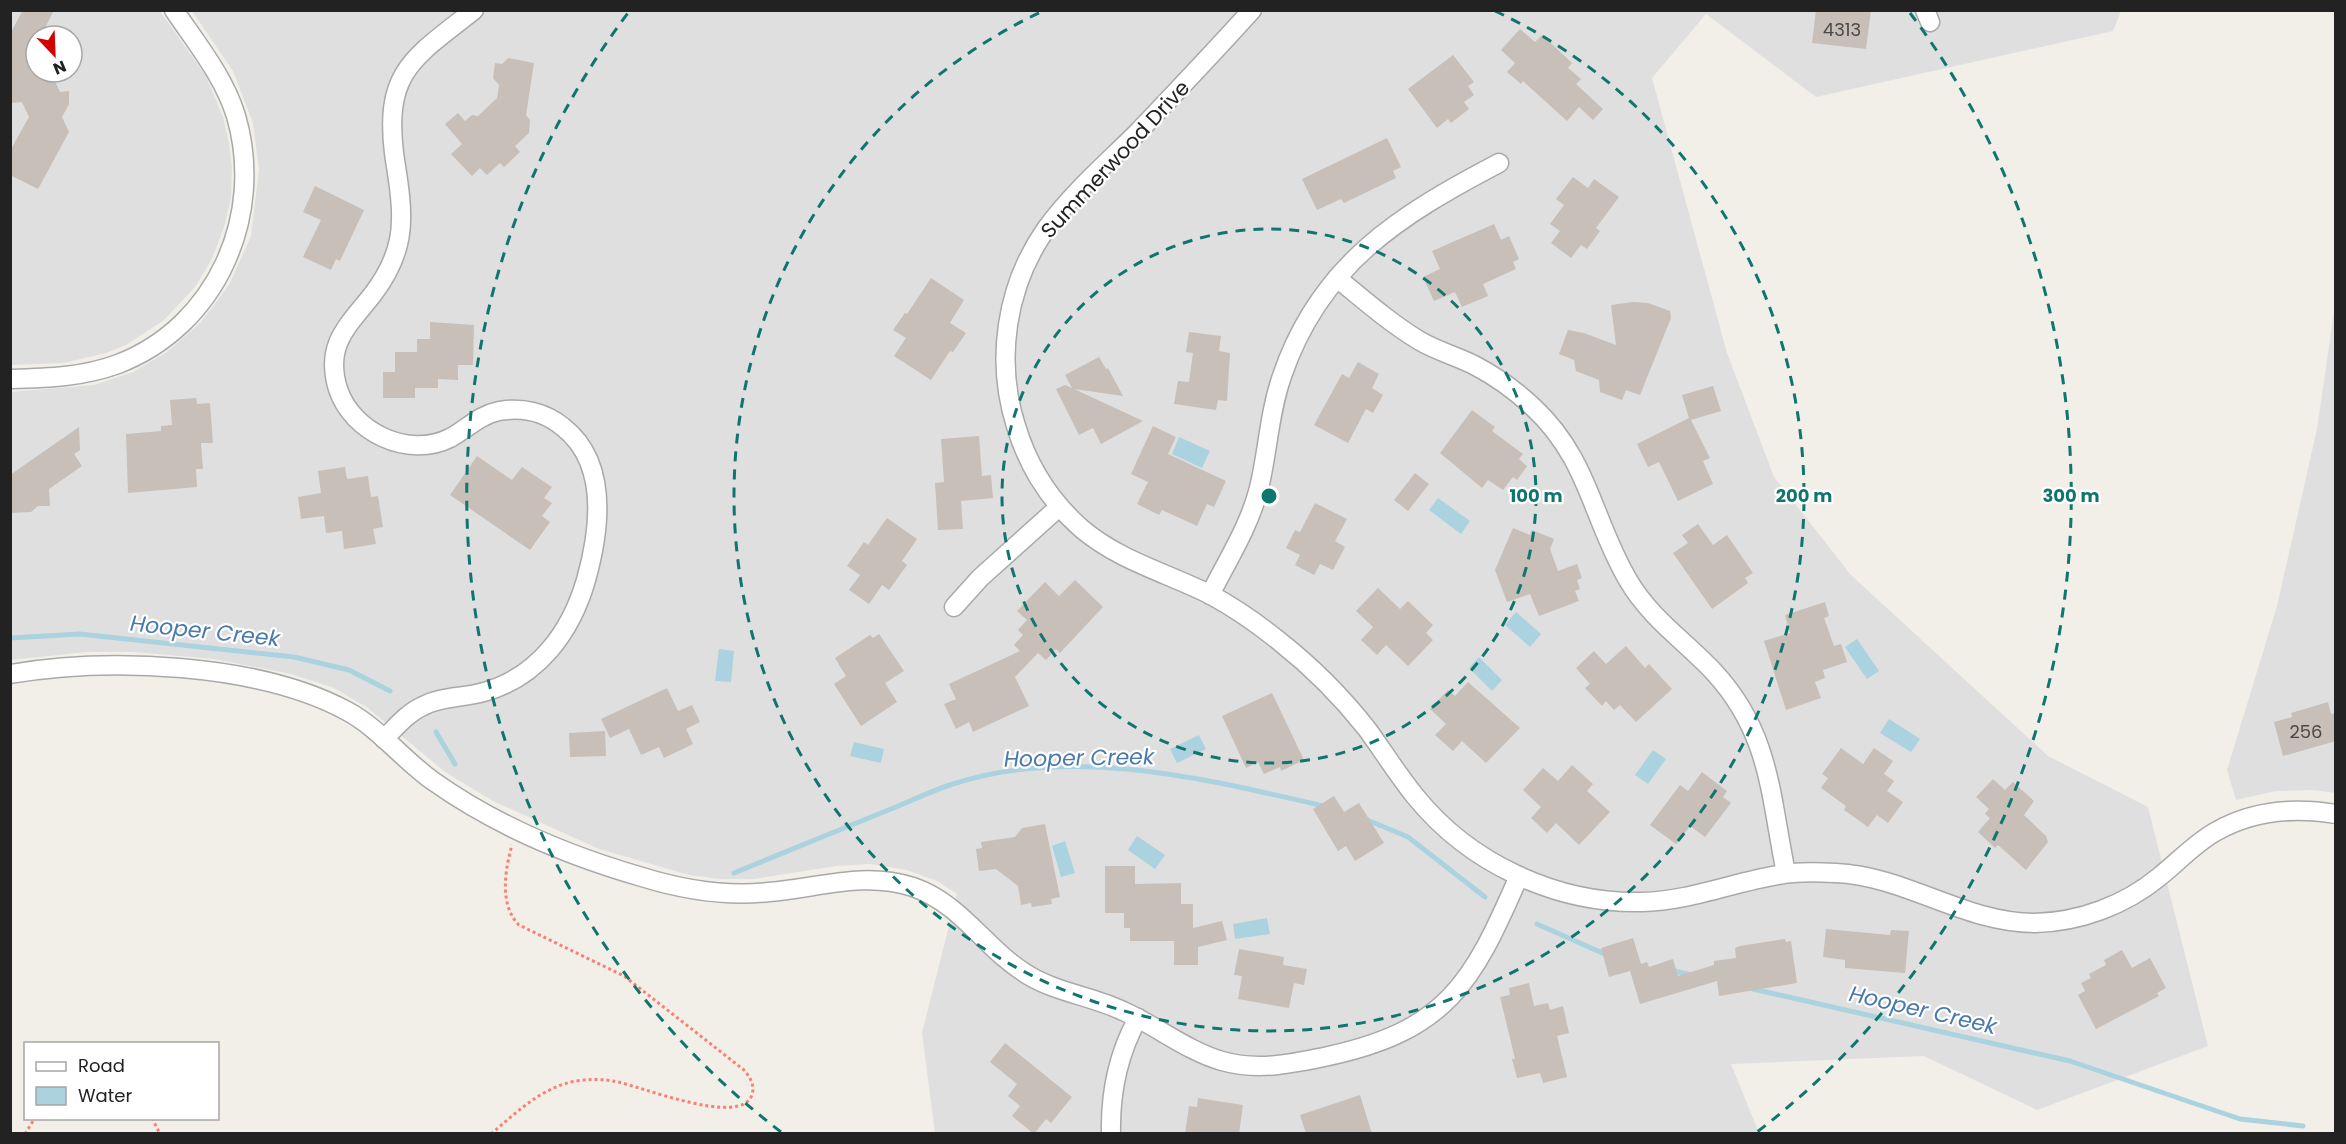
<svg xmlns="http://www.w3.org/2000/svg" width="2346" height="1144" viewBox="0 0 2346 1144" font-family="Poppins,sans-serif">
<rect width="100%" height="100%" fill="#f2efe9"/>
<g fill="#e0dfdf" fill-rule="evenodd">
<path d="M10,11H160L206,76L223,117L229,143L232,168L231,197L225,224L212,259L195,287L164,320L126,345L106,353L64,363L11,365ZM36,36H72V72H36Z"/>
<polygon points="192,11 2121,11 2113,31 1816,97 1706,14 1652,78 1727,353 1774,477 1851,575 2048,756 2148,807 2208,1046 2037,1110 1924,1056 1731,1064 1759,1133 935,1133 922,1033 957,894 937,881 907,870 870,864 836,866 754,879 720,879 689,875 599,849 493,801 445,772 368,708 334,688 291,674 214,659 134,652 86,652 11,660 10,392 94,385 133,372 167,352 200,323 212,308 230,283 251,236 259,170 253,123 233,71"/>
<polygon points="2335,305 2335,793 2314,790 2276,791 2236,800 2227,770 2277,606 2317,429"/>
</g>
<g fill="#aad3df">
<polygon points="1179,437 1210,451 1202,468 1172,454"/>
<polygon points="1438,498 1470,521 1461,534 1429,510"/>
<polygon points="1516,612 1541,634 1530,647 1505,625"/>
<polygon points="1857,639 1879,671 1867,679 1845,647"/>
<polygon points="719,649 734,651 731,682 715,681"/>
<polygon points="1479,657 1502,680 1492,691 1469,668"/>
<polygon points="1889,719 1920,739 1911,752 1880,733"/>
<polygon points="1199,735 1206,749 1177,763 1170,749"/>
<polygon points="854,742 884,749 881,763 850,756"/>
<polygon points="1653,750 1666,759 1648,784 1635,775"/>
<polygon points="1137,836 1165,855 1155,869 1128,850"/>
<polygon points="1065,841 1075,873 1061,877 1052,846"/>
<polygon points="1267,918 1270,934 1235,939 1233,924"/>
</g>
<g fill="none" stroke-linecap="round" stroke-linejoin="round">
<g stroke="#aad3df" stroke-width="5">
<polyline points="10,638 80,634 294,657 349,670 390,691"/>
<polyline points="436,732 455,764"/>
<polyline points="1365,819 1408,837 1485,897"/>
<path d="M734,873C783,853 832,833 881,813C905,804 928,792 953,784C1074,745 1205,779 1324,806"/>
<polyline points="1537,924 1609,956"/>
<polyline points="1671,970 1691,975"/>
<polyline points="1753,989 2070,1061 2240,1119 2303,1126"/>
</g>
</g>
<g fill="#c7bfb8">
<polygon points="23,10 54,10 41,36 36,36 36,72 51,72 60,92 69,91 69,104 62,117 69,132 38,189 10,175 10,151 29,117 22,102 10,103 10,34"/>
<polygon points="1816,10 1871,10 1866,49 1812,43"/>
<polygon points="1520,29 1535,42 1542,35 1572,63 1568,68 1581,79 1576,84 1603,109 1593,120 1579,107 1567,121 1523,81 1521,84 1507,72 1515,63 1501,50"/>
<polygon points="1453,55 1474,82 1468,86 1474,95 1464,102 1469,109 1451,123 1448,119 1437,128 1408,89"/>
<polygon points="508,58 534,63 526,115 530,120 529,133 515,146 520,152 504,167 500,163 487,175 480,168 472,176 451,154 462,144 445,124 458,113 465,121 472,115 478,116 497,98 499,85 493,78 495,63 502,64"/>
<polygon points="1387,138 1401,167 1393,171 1396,178 1344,203 1341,199 1317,210 1302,179"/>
<polygon points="1573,177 1588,188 1594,179 1619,197 1596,228 1600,231 1587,249 1581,245 1571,258 1551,243 1560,231 1550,224 1564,205 1556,199"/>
<polygon points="315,186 364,210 340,261 336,259 331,270 303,257 321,220 303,212"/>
<polygon points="1494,224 1501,240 1509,236 1519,259 1513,262 1516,269 1483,284 1488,296 1462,307 1455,292 1434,301 1423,277 1440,269 1432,251"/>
<polygon points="931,278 964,300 950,323 966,333 953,352 950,351 931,380 894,356 906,338 893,330 905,313 907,314"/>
<polygon points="1633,302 1648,303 1670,311 1671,318 1640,395 1626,390 1622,400 1600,392 1599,380 1576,371 1574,360 1559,354 1568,330 1584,333 1616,345 1611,305"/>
<polygon points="430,322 474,325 473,365 458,365 458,380 438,379 438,388 415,388 415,398 383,398 383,372 395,372 395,352 417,352 417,339 430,339"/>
<polygon points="1189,332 1221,336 1219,351 1230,353 1227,401 1218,400 1216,410 1174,404 1178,381 1189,382 1193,353 1186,352"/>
<polygon points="1099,357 1106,369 1108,368 1123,396 1074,389 1143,421 1101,444 1093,428 1079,435 1056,389 1065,385 1072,388 1065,375"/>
<polygon points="1358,362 1379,374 1372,388 1383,395 1373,413 1366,409 1348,443 1314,425 1342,374 1349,378"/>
<polygon points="1713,386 1721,411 1691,420 1710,458 1703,461 1713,484 1678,501 1659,462 1648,467 1637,444 1689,418 1682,395"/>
<polygon points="196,398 197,404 210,403 213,443 201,443 203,469 196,469 197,487 128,493 126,434 161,431 161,426 172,425 170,400"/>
<polygon points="1472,410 1495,427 1492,431 1523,454 1519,459 1527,466 1517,480 1513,477 1503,490 1488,480 1482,488 1440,453"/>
<polygon points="1153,426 1176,437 1168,454 1226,481 1214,507 1207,504 1197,526 1162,510 1159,515 1137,504 1148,482 1131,474"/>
<polygon points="79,427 80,450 74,454 82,466 49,489 50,506 38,506 31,512 10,513 10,475"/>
<polygon points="979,436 982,476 991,475 993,498 961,501 963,529 938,530 935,483 944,482 941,439"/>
<polygon points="477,456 512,480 522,467 552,487 544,498 552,503 542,516 550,522 530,550 450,495"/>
<polygon points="345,467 347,479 368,476 371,497 378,496 383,527 373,529 376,544 344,549 342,531 326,533 324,516 301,519 298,497 321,493 318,471"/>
<polygon points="1415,473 1429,484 1408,511 1394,500"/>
<polygon points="1315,503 1347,519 1335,541 1345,547 1333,570 1320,564 1314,575 1295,565 1300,555 1286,548 1295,530 1300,532"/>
<polygon points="887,518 917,539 902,561 907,565 889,590 882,585 869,604 849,590 860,575 847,566 864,542 868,545"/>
<polygon points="1698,524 1713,545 1727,535 1753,573 1745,578 1748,583 1712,609 1673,553 1688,543 1682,535"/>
<polygon points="1513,528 1530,535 1532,530 1554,539 1550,549 1558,571 1577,564 1582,578 1577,580 1580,589 1575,591 1579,601 1539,616 1530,594 1507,602 1495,570"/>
<polygon points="1075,580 1103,607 1060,653 1056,649 1046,660 1038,653 1015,677 1029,706 973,732 969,722 956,729 944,704 956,699 949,684 1020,651 1014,645 1023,635 1018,630 1027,620 1017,611 1045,582 1059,596"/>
<polygon points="1378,588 1400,609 1408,601 1433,625 1426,633 1433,640 1408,666 1386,645 1377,655 1361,640 1373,627 1356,611"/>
<polygon points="1825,602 1829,616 1824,618 1834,646 1841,644 1847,662 1823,670 1825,678 1815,682 1821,698 1786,710 1764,641 1790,633 1785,615"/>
<polygon points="879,634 904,671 885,683 897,702 861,726 834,684 846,676 835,658 870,635 873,638"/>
<polygon points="1626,646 1645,668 1649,664 1672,689 1636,722 1620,705 1614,710 1606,701 1602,706 1585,688 1590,684 1576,668 1594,651 1606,664"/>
<polygon points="1468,682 1520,728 1486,763 1462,741 1453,751 1435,735 1446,724 1430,709 1448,690 1455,696"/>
<polygon points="667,688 678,711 692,705 700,722 686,729 693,744 664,758 659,747 641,755 629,729 610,738 601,719"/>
<polygon points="1272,693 1304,760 1281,771 1280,767 1264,774 1258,762 1246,768 1222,716"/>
<polygon points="2328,702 2331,714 2336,713 2336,741 2283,756 2274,722 2292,717 2291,713"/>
<polygon points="605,731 606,756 570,757 569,733"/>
<polygon points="1841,748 1863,764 1874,748 1893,761 1884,774 1894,781 1887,791 1903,802 1888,823 1877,815 1868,827 1844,810 1846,806 1821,788 1828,778 1822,774"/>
<polygon points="1572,765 1593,784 1587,791 1610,812 1579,845 1556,823 1547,833 1531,818 1541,807 1523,790 1543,768 1558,781"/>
<polygon points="1702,772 1727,791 1723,797 1731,803 1705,837 1690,826 1676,844 1650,825 1680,785 1688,791"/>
<polygon points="1993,779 2005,790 2013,782 2034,801 2024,815 2046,836 2048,842 2026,870 1998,845 1995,848 1978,832 1990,818 1985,814 1989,809 1976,797"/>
<polygon points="1334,796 1344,812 1359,803 1384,843 1355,861 1346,846 1338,851 1313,809"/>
<polygon points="1045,824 1060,897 1051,899 1052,904 1032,907 1031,903 1021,905 1018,886 996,869 979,871 976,849 982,848 981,842 1015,837 1022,828"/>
<polygon points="1105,866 1135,866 1135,884 1181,883 1181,904 1193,904 1193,928 1222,921 1227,940 1198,947 1198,965 1174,965 1174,941 1130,941 1130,928 1124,928 1124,913 1105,913"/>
<polygon points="1826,929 1890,935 1891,930 1909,931 1905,973 1845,968 1845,960 1823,957"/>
<polygon points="1633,938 1641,964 1647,962 1649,967 1673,959 1678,976 1714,965 1714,961 1736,958 1735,948 1740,946 1785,939 1786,942 1791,941 1797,983 1719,996 1717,981 1640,1004 1630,971 1609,977 1601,948"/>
<polygon points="1239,949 1284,957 1283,965 1307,969 1304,985 1294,983 1289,1008 1238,999 1242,976 1234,975"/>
<polygon points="2122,950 2132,968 2150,958 2166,988 2157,993 2159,996 2096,1029 2078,995 2085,991 2081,983 2091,978 2089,974 2106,965 2104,960"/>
<polygon points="1529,983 1534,1006 1548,1003 1550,1010 1563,1006 1569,1033 1557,1036 1567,1077 1543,1083 1540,1073 1517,1078 1512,1059 1515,1059 1500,997 1510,995 1509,988"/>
<polygon points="1005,1043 1072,1097 1051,1123 1046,1119 1034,1134 1012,1116 1020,1106 1008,1096 1017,1084 990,1062"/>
<polygon points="1360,1095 1372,1134 1306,1134 1300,1115"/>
<polygon points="1198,1098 1243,1105 1239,1134 1185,1134 1189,1106 1197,1107"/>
</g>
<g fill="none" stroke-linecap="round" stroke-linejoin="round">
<g stroke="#a9a9a9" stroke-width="21">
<g id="minor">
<path d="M1252,10C1215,51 1177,91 1139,131C1108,162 1072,193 1046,229C1006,286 995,360 1016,426C1028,466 1051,502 1082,529C1120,561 1167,573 1211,595C1235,608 1258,624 1279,641C1312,667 1341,696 1367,729C1383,751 1398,775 1415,796C1469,863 1556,904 1642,902C1691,901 1736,881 1784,874C1801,871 1819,872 1836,873C1906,876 1964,923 2035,923C2080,922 2125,905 2159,877C2178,862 2194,844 2215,832C2253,810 2294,807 2336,814"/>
<polyline points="1925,10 1930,22"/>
<path d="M1337,278C1364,300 1390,323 1420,341C1437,351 1456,356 1474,365C1495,376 1515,390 1533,407C1589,459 1592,519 1628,580C1650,618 1685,641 1714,672C1771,734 1770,796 1786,873"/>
<path d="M10,379C48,378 83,377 118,364C217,326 265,215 236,116C224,77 197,44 174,10"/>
<path d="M1210,595C1227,561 1250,525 1259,488C1268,451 1269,413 1282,376C1320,264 1400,215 1499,163"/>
<polyline points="954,607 980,578 1059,507"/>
<path d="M10,674C108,657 258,663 347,711C379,728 403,760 433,781C495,825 569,856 642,877C684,890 725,897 769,892C819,888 863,871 913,887C962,904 985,949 1028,975C1058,993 1092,996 1123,1011C1157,1026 1187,1051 1222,1061C1257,1071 1290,1064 1324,1057C1447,1031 1472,984 1519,876"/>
<path d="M384,739C396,727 407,713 423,706C441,696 464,698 484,692C538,677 571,632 586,580C600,530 609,463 563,427C545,412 522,407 499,411C479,415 467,429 450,438C408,459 352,432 338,389C324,344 349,325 373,294C389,273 401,247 401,220C402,198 397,175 394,153C384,70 415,57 474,10"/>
<path d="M1111,1134C1110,1092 1118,1054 1138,1018"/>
</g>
</g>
<g stroke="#fa8072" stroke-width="3" stroke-dasharray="3 3" stroke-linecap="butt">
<polyline points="152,1118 160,1134"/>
<polyline points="25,1134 35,1118"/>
<path d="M491,1134C517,1112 542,1087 576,1081C589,1079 601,1079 613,1081C639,1085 740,1128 752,1095C755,1085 750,1077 744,1070L624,976L519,925C499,905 505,870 512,845"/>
</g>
<use href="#minor" stroke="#fff" stroke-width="18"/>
</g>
<g fill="none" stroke="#0f766e" stroke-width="3" stroke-dasharray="10 8">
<circle cx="1269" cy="496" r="267"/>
<path d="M1495 11A535 535 0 1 1 1043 11"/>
<path d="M781 1132A802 802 0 0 1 628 13M1910 13A802 802 0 0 1 1757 1132"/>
</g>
<g text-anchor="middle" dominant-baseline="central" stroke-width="4.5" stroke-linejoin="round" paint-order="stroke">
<g font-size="18" fill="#4b4948">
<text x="1842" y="29">4313</text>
<text x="2306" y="731">256</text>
</g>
<g font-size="21" fill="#222" stroke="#fff">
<text transform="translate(1115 159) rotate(-47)">Summerwood Drive</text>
</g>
<g font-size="22" font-style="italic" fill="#4a7aab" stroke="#fff">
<text transform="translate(205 631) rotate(6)">Hooper Creek</text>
<text transform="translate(1079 758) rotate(-1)">Hooper Creek</text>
<text transform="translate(1923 1010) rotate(13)">Hooper Creek</text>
</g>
</g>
<circle cx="1269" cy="496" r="9" fill="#0f766e" stroke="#fff" stroke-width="3"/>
<g font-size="18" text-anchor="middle" font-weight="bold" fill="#0f766e" stroke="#fff" stroke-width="4.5" stroke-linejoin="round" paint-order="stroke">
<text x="1536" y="502">100 m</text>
<text x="1804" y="502">200 m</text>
<text x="2071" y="502">300 m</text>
</g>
<rect width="2346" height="1144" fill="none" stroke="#222222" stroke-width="24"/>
<rect x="24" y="1042" width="195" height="78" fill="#ffffff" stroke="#a7a7a7" stroke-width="1.5"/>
<rect x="36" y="1062" width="30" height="9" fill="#ffffff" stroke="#a7a7a7" stroke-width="1.5"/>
<text x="78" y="1072" font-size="18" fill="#222222">Road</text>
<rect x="36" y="1087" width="30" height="18" fill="#aad3df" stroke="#a7a7a7" stroke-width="1.5"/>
<text x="78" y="1102" font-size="18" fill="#222222">Water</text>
<g transform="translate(54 54) rotate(157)"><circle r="28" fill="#ffffff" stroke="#a7a7a7" stroke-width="1.5"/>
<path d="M0-4.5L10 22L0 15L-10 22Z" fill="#d40000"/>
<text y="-9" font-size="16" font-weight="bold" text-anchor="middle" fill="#222222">N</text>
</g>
</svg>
